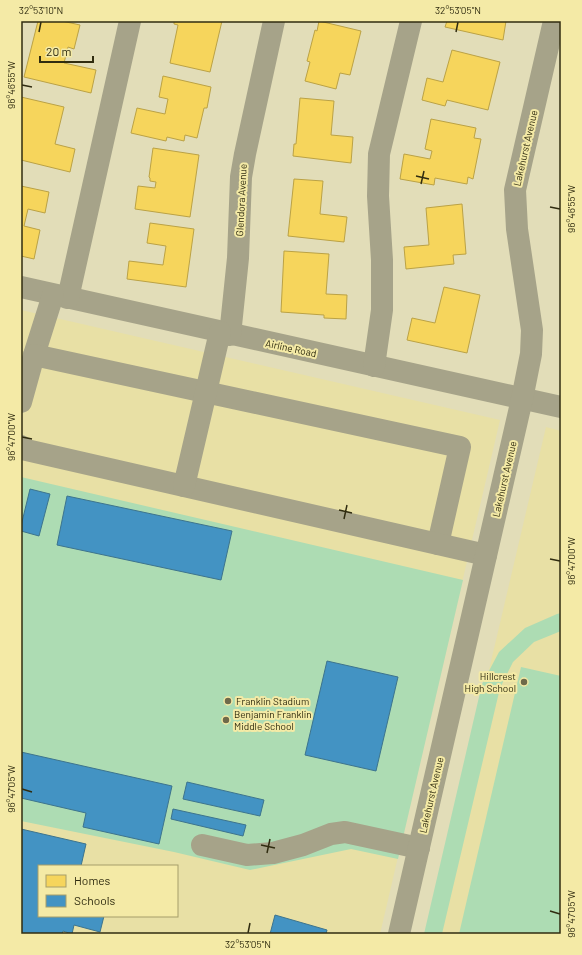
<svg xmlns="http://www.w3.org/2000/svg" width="582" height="955" viewBox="0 0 582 955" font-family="Barlow,sans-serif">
<rect width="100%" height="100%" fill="#e2ddb8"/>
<g fill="#e8e0a5" fill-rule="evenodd">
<path d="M21,310L500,420L380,934H21ZM39,866H177V916H39Z"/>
<polygon points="546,427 561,431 561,934 427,934"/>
</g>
<g fill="#addcb3">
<polygon points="21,477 463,580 398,859 351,849 250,870 174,852 21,821"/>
<polygon points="561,613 561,631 534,642 513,662 500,688 442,934 424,934 482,684 499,652 525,628 557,614"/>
<polygon points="521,667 561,676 561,934 459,934"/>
</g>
<g fill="#f6d55c" stroke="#bba245">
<polygon points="38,21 62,21 80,25 74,49 68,47 64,63 96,70 91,93 24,77"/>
<polygon points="174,21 222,21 210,72 170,63 178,25 174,24"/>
<polygon points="319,21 361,31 350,75 340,73 336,89 305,81 310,62 307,61 315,30 317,31"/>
<polygon points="447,21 506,21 503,40 445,27"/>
<polygon points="452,50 500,62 488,110 447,100 445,106 422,100 427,78 443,82"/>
<polygon points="163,76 211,87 207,108 204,108 197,138 185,135 184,141 167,137 166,141 131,133 137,108 165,114 168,99 159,97"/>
<polygon points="21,97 64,107 55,144 75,149 70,172 21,160"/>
<polygon points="300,98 334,101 331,135 353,137 351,163 293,156 294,144 296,144"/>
<polygon points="431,119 476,128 474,138 481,139 473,179 468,177 467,184 435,178 434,185 400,179 404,154 430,159 432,151 425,149"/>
<polygon points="153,148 199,155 190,217 135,209 138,186 155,188 156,182 150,181 150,178 149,177"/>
<polygon points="294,179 323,181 320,214 347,217 344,242 288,236"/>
<polygon points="21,186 49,192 45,213 28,209 24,226 40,230 34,259 21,256"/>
<polygon points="462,204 466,254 453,255 454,264 406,269 404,247 429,245 426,208"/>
<polygon points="150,223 194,229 186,287 127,279 129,261 163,265 166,246 147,243"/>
<polygon points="284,251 329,254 326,294 347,295 346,319 324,318 324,315 281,312"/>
<polygon points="444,287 480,295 467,353 407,340 412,318 435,323"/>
</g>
<g fill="#4393c3" stroke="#3d748d">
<polygon points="30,489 50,494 39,536 21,531 21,526"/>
<polygon points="67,496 232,531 221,580 57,545"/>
<polygon points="327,661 398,677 376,771 305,755"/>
<polygon points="21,752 172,786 159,844 83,827 86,813 21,798"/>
<polygon points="187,782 264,800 260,816 183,799"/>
<polygon points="173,809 246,825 243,836 171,819"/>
<polygon points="21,829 86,844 81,866 39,866 39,916 104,916 100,932 74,925 72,934 63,931 62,934 21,934"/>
<polygon points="275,915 327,930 326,934 270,934"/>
</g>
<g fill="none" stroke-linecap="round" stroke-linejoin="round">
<g stroke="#a6a389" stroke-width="22">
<polyline points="21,287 561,407"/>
<polyline points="68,298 130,21"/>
<polyline points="230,335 238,258 241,177 245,154 274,21"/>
<polyline points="34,355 53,295"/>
<polyline points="374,366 382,310 382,260 378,196 379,154 411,21"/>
<polyline points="21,402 34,355 460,447 438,544"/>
<polyline points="21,446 22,449 486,555"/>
<polyline points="184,486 220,332"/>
<polyline points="202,845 247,855 273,853 303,845 331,834 345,832 419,848"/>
<polyline points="399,934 522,399 531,354 532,330 517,229 515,190 554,21"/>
</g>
</g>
<path fill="none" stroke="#302c10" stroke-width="1.5" d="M39,32L41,22M456,32L458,22M22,85L32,87M416,176L429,179M421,184L424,171M550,207L560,209M22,437L32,439M339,510L352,513M344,519L347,505M550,559L560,561M22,789L32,792M261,845L275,848M267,853L270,839M550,911L560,914M248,933L250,923"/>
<g fill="#6e6a4b" stroke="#f4eaa6" stroke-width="1.5">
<circle cx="524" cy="682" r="4"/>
<circle cx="228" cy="701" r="4"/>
<circle cx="226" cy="720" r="4"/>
</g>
<g text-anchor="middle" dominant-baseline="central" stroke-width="4" stroke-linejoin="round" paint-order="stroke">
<g font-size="10" fill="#302c10" stroke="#f4eaa6">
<text transform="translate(525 148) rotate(-77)">Lakehurst Avenue</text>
<text transform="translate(241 200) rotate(-87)">Glendora Avenue</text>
<text transform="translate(291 348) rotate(12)">Airline Road</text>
<text transform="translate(504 479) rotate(-77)">Lakehurst Avenue</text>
<text transform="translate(431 795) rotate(-77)">Lakehurst Avenue</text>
</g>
<g font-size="10" fill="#302c10" stroke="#f4eaa6" text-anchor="start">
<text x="516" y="676" text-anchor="end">Hillcrest<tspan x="516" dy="12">High School</tspan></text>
<text x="236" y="701">Franklin Stadium</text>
<text x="234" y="714">Benjamin Franklin<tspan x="234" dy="12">Middle School</tspan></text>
</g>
</g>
<rect width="582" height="955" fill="none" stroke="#f4eaa6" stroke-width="44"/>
<rect x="38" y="865" width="140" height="52" fill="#f4eaa6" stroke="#a69e6a"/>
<rect x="46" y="875" width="20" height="12" fill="#f6d55c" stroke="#a69e6a"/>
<text x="74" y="885" font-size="12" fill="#302c10">Homes</text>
<rect x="46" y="895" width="20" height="12" fill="#4393c3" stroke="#a69e6a"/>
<text x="74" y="905" font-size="12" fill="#302c10">Schools</text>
<path d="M40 56v6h53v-6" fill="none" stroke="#302c10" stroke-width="2"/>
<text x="46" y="56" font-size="12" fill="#302c10" stroke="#f4eaa6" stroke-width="3" paint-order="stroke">20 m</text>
<rect x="22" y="22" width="538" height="911" fill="none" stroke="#302c10" stroke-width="1.5"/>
<g font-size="10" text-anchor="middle" fill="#302c10">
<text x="41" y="14">32°53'10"N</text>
<text x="458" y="14">32°53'05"N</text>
<text transform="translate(11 85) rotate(-90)" y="4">96°46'55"W</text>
<text transform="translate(571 209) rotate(-90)" y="4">96°46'55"W</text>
<text transform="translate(11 437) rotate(-90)" y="4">96°47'00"W</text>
<text transform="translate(571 561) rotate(-90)" y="4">96°47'00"W</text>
<text transform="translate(11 789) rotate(-90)" y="4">96°47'05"W</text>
<text transform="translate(571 914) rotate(-90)" y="4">96°47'05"W</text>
<text x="248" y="948">32°53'05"N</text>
</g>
</svg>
